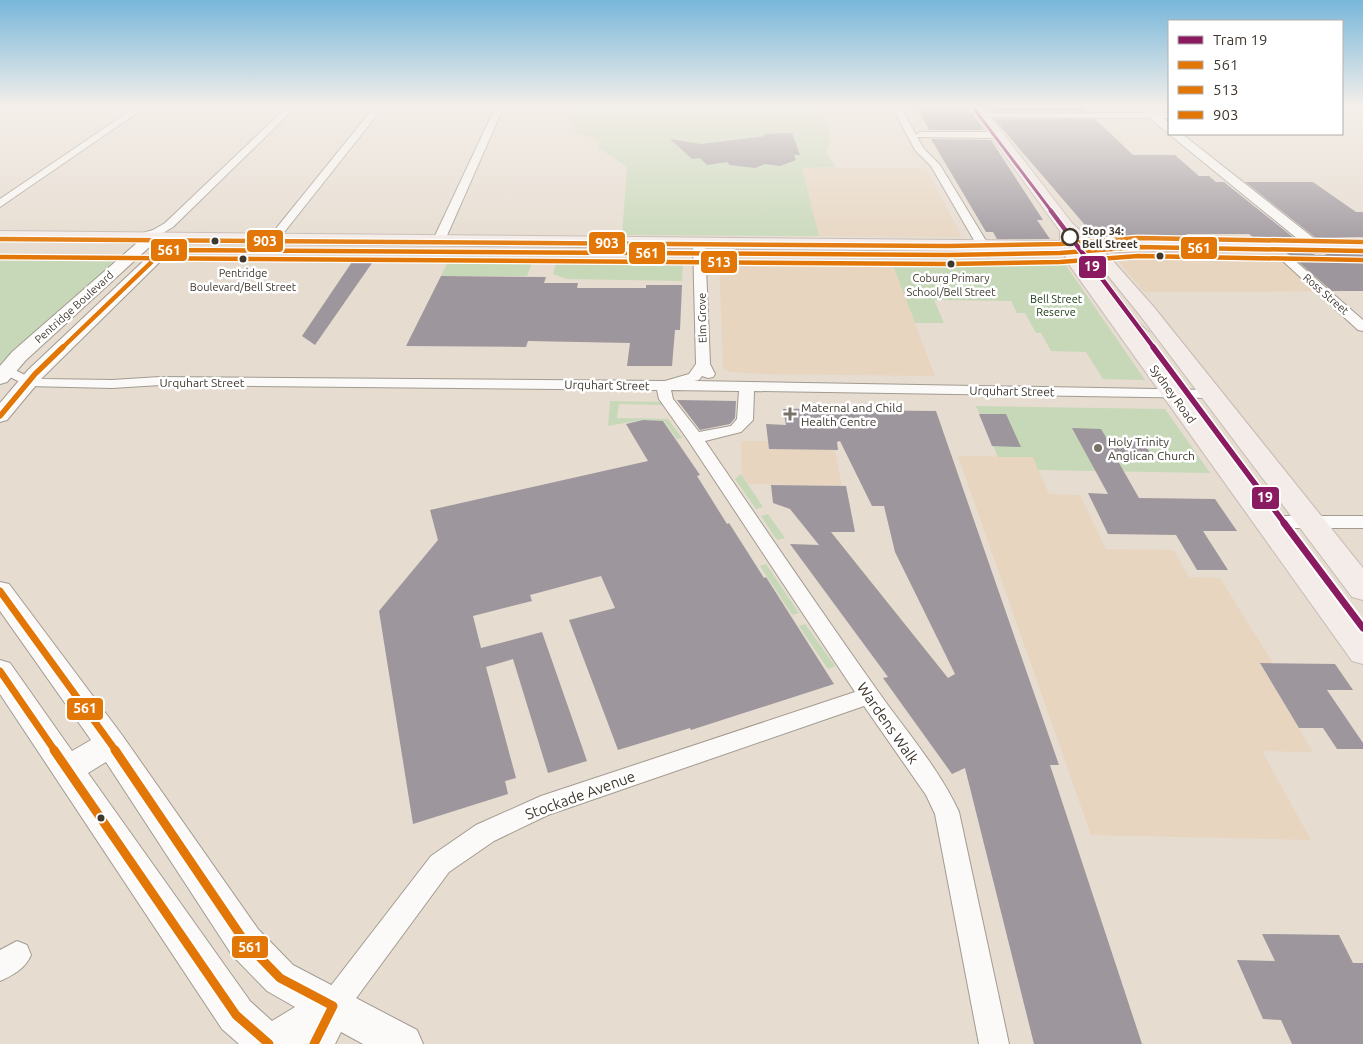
<svg xmlns="http://www.w3.org/2000/svg" width="1363" height="1044" viewBox="0 0 1363 1044" font-family="Ubuntu,sans-serif">
<rect width="100%" height="100%" fill="#e6dcd0"/>
<g fill="#e7d5c0">
<polygon points="802,168 926,168 962,237 819,236"/>
<polygon points="1120,253 1363,255 1363,291 1144,292 1115,257"/>
<polygon points="719,262 892,263 935,376 762,374 730,372 723,368"/>
<polygon points="741,441 768,441 769,449 835,450 842,486 749,484 742,474"/>
<polygon points="958,456 1033,457 1049,494 1080,495 1106,549 1174,550 1189,577 1220,578 1271,660 1273,664 1260,664 1313,752 1262,751 1311,840 1091,835"/>
</g>
<g fill="#c7d8b8">
<path d="M565,106H817L829,130L830,142L826,152L836,167L802,168L819,236L622,235L627,167L599,148V140L571,131L578,129C569,122 564,118 565,106Z"/>
<polygon points="0,256 110,256 118,259 0,364"/>
<polygon points="449,260 533,260 527,276 441,276"/>
<polygon points="557,261 683,262 682,281 567,279 553,274"/>
<polygon points="892,263 1065,264 1145,380 1103,379 1086,352 1051,351 1041,333 1036,333 1025,313 1017,313 1011,301 934,300 944,323 915,323"/>
<polygon points="610,401 661,402 662,405 619,404 617,418 668,419 682,438 677,439 664,421 641,420 608,426"/>
<polygon points="976,406 1165,409 1210,473 1038,470 1033,457 998,457"/>
<polygon points="741,474 763,507 756,509 735,479"/>
<polygon points="768,514 785,538 777,540 761,516"/>
<polygon points="766,564 799,613 792,615 760,566"/>
<polygon points="805,624 835,666 828,669 799,626"/>
</g>
<g fill="#9d969d">
<polygon points="921,106 967,106 984,130 926,130 929,129 917,109 922,109"/>
<polygon points="985,106 1083,107 1087,111 988,111"/>
<polygon points="994,119 1095,119 1133,155 1175,155 1199,176 1209,176 1216,182 1224,182 1294,238 1254,238 1249,234 1186,234 1191,239 1097,239"/>
<polygon points="792,133 800,155 794,155 796,160 780,166 765,164 755,168 730,165 727,162 707,165 700,158 692,159 670,139 701,144 765,136 764,134"/>
<polygon points="931,139 991,140 1043,220 1037,220 1050,239 997,239 993,232 986,232"/>
<polygon points="1245,182 1313,182 1356,212 1363,212 1363,237 1316,238"/>
<polygon points="1310,251 1315,255 1325,255 1329,251 1363,251 1363,291 1332,291 1294,258 1285,252"/>
<polygon points="352,262 372,263 315,345 302,336"/>
<polygon points="441,276 546,277 544,283 578,283 577,288 646,288 646,285 682,285 680,330 675,330 672,366 627,366 630,343 528,341 526,347 406,346"/>
<polygon points="677,400 736,401 735,418 730,424 700,430"/>
<polygon points="840,408 841,410 936,411 1059,765 1050,765 1142,1044 1034,1044 965,768 952,774 883,678 888,677 790,544 819,545 790,509 773,503 771,485 846,486 855,532 831,532 948,678 955,674 895,552 884,506 872,506 840,441 837,442 838,450 769,449 766,424 786,425 783,409"/>
<polygon points="979,414 1006,414 1021,447 992,446"/>
<polygon points="643,420 663,421 700,475 697,476 727,524 729,523 764,578 766,577 834,684 691,730 690,728 618,750 569,620 615,608 601,576 530,595 532,601 473,616 481,648 542,632 587,761 548,773 513,659 486,667 516,778 505,781 508,794 413,824 379,611 438,540 430,510 648,461 626,424"/>
<polygon points="1072,428 1101,429 1107,439 1142,440 1152,456 1115,456 1139,498 1215,499 1237,531 1203,531 1228,570 1197,570 1176,535 1108,534 1088,493 1108,494"/>
<polygon points="1260,663 1335,664 1353,690 1327,690 1363,743 1363,749 1337,749 1323,728 1299,728"/>
<polygon points="1262,934 1339,935 1353,963 1363,963 1363,1044 1292,1044 1281,1020 1263,1019 1237,960 1275,961"/>
</g>
<g fill="none" stroke-linecap="round" stroke-linejoin="round">
<g stroke="#a29b91" stroke-width="2">
<g id="street">
<polygon points="137,106 147,106 0,207 0,199"/>
<path d="M288,106H297L173,227C163,233 148,242 136,239L134,237L136,235L153,230L165,223Z"/>
<polygon points="375,106 384,106 278,240 270,240 268,238 270,236"/>
<polygon points="496,106 504,106 445,240 443,242 435,242 433,240"/>
<polygon points="892,106 900,106 916,135 920,132 996,132 1000,135 996,138 917,137 924,149 940,165 994,254 992,256 988,257 982,254 931,166 915,150"/>
<polygon points="979,113 1169,113 1169,118 982,117 978,115"/>
<path d="M699,239L705,242L710,364L715,374L713,377L708,378L702,376L699,380L694,381L1210,390L1215,391L1217,394L1215,397L1210,398L754,391L753,420L741,432L705,441C762,524 818,607 877,690C905,730 939,768 959,812L1009,1044H979L935,814L926,795L864,706L548,815L494,841L449,872L343,1016L333,1020L323,1016L319,1006L323,996L431,856L476,825L541,796L855,692L688,440L659,399L657,390L160,385L112,388L28,386L2,373L0,370L7,366L31,378L41,379L112,380L160,377L665,381L689,374L696,364L693,242ZM671,390L739,391L737,419L731,426L699,432L673,399Z"/>
<polygon points="1289,258 1293,259 1363,320 1363,331 1358,330 1285,263 1283,261 1285,259"/>
<polygon points="1267,516 1363,516 1363,528 1267,528 1261,526 1258,522 1261,518"/>
<path d="M17,941L27,945L31,955C25,969 13,975 0,981V950Z"/>
</g>
</g>
<g stroke="#a29b91" stroke-width="2">
<g id="secondary">
<polygon points="1136,106 1148,106 1169,123 1169,132 1165,131"/>
<polygon points="1169,134 1182,134 1325,247 1328,250 1325,253 1315,253"/>
<polygon points="151,233 156,235 159,238 156,241 26,360 7,382 0,384 0,366 12,352 146,235"/>
<polygon points="176,233 181,235 184,238 181,241 42,378 7,420 0,422 0,403 28,370 171,235"/>
<path d="M0,582L9,584L122,735L258,929L293,965L417,1030L423,1044H363L341,1032L335,1044H239L222,1029L0,694V660L10,663L72,751L91,740L0,611ZM106,762L232,955L267,991L295,1007L272,1021L250,1001L88,773Z"/>
</g>
</g>
<g stroke="#c6bab3" stroke-width="2">
<polygon id="highway" points="969,106 982,106 1072,223 1093,242 1363,239 1363,249 1105,252 1153,306 1363,568 1363,600 1352,597 1139,314 1101,267 1084,252 1081,252 1085,261 1363,628 1363,664 1352,661 1070,266 1063,252 0,241 0,231 1060,241 1060,231"/>
</g>
<use href="#street" fill="#fbfaf8" fill-rule="evenodd"/>
<use href="#secondary" fill="#fbfaf8" fill-rule="evenodd"/>
<use href="#highway" fill="#f4ece9" fill-rule="evenodd"/>
<polyline stroke="#bfbdba" stroke-width="1" points="1126,312 1150,332"/>
<g stroke="#fff" stroke-width="7">
<polyline id="bus-1-far3" points="62,348 164,250 948,255 1060,253 1138,247 1363,251"/>
</g>
<g stroke="#fff" stroke-width="9">
<polyline id="bus-1-far2" points="0,416 35,374 63,347"/>
</g>
<g stroke="#fff" stroke-width="11">
<g id="bus-1-far1">
<polyline points="0,591 116,751"/>
<polyline points="0,671 55,751"/>
</g>
</g>
<g stroke="#fff" stroke-width="13">
<g id="bus-1">
<polyline points="54,750 236,1015 269,1044"/>
<polyline points="115,750 245,942 280,978 333,1006 314,1044"/>
</g>
</g>
<g stroke="#fff" stroke-width="7">
<polyline id="bus-2" points="0,257 948,264 1060,262 1138,256 1363,260"/>
</g>
<g stroke="#fff" stroke-width="7">
<polyline id="bus-3" points="0,239 948,246 1060,244 1138,238 1363,242"/>
</g>
<use href="#bus-1-far3" stroke="#e27707" stroke-width="4.5"/>
<use href="#bus-1-far2" stroke="#e27707" stroke-width="5.5"/>
<use href="#bus-1-far1" stroke="#e27707" stroke-width="7"/>
<use href="#bus-1" stroke="#e27707" stroke-width="9"/>
<use href="#bus-2" stroke="#e27707" stroke-width="4.5"/>
<use href="#bus-3" stroke="#e27707" stroke-width="4.5"/>
<g stroke="#fff" stroke-width="5">
<polyline id="tram-1-far3" points="972,106 1052,212"/>
</g>
<g stroke="#fff" stroke-width="7">
<polyline id="tram-1-far2" points="1051,211 1154,348"/>
</g>
<g stroke="#fff" stroke-width="9">
<polyline id="tram-1-far1" points="1153,347 1285,524"/>
</g>
<g stroke="#fff" stroke-width="11">
<polyline id="tram-1" points="1284,523 1363,628"/>
</g>
<use href="#tram-1-far3" stroke="#8a1b61" stroke-width="3"/>
<use href="#tram-1-far2" stroke="#8a1b61" stroke-width="4.5"/>
<use href="#tram-1-far1" stroke="#8a1b61" stroke-width="5.5"/>
<use href="#tram-1" stroke="#8a1b61" stroke-width="7"/>
</g>
<linearGradient id="sky" x2="0" y2="1"><stop stop-color="#78b7da"/><stop offset="0.42" stop-color="#f4efea"/><stop offset="1" stop-color="#f4efea" stop-opacity="0"/></linearGradient>
<rect width="1363" height="253" fill="url(#sky)"/>
<circle fill="#fff" stroke="#40382f" stroke-width="2.5" cx="1070" cy="237" r="8"/>
<g fill="#40382f" stroke="#fff" stroke-width="2">
<circle cx="215" cy="241" r="4.5"/>
<circle cx="1160" cy="256" r="4.5"/>
<circle cx="243" cy="259" r="4.5"/>
<circle cx="951" cy="264" r="4.5"/>
<circle cx="101" cy="818" r="4.5"/>
</g>
<g fill="#7a7167" stroke="#fff" stroke-width="2">
<path d="M787.5 406.5h5v5h5v5h-5v5h-5v-5h-5v-5h5z"/>
<circle cx="1098" cy="448" r="5"/>
</g>
<g text-anchor="middle" dominant-baseline="central" stroke-width="5" stroke-linejoin="round" paint-order="stroke">
<g font-size="11" font-weight="bold" fill="#40382f" stroke="#fff" text-anchor="start">
<text x="1082" y="231">Stop 34:<tspan x="1082" dy="13">Bell Street</tspan></text>
</g>
<g font-size="11" fill="#40382f" stroke="#fff">
<text x="243" y="273">Pentridge<tspan x="243" dy="14">Boulevard/Bell Street</tspan></text>
<text x="951" y="278">Coburg Primary<tspan x="951" dy="14">School/Bell Street</tspan></text>
</g>
<g font-size="11" fill="#40382f" stroke="#fff">
<text transform="translate(1326 294) rotate(41)">Ross Street</text>
<text transform="translate(74 307) rotate(-42)">Pentridge Boulevard</text>
<text transform="translate(702 318) rotate(-91)">Elm Grove</text>
</g>
<g font-size="11" fill="#16380d" stroke="#fff">
<text x="1056" y="299">Bell Street<tspan x="1056" dy="13">Reserve</tspan></text>
</g>
<g font-size="12" fill="#40382f" stroke="#fff">
<text x="202" y="382">Urquhart Street</text>
<text transform="translate(607 385) rotate(1)">Urquhart Street</text>
<text transform="translate(1012 391) rotate(1)">Urquhart Street</text>
<text transform="translate(1173 394) rotate(54)">Sydney Road</text>
</g>
<g font-size="12" fill="#40382f" stroke="#fff" text-anchor="start">
<text x="801" y="407">Maternal and Child<tspan x="801" dy="14">Health Centre</tspan></text>
<text x="1108" y="441">Holy Trinity<tspan x="1108" dy="14">Anglican Church</tspan></text>
</g>
<g font-size="15" fill="#40382f" stroke="#fff">
<text transform="translate(888 723) rotate(55)">Wardens Walk</text>
<text transform="translate(580 795) rotate(-20)">Stockade Avenue</text>
</g>
</g>
<g stroke="#fff" stroke-width="2">
<rect x="246" y="229" width="38" height="24" rx="5" fill="#e27707"/>
<rect x="588" y="231" width="38" height="24" rx="5" fill="#e27707"/>
<rect x="1180" y="236" width="38" height="24" rx="5" fill="#e27707"/>
<rect x="150" y="238" width="38" height="24" rx="5" fill="#e27707"/>
<rect x="628" y="241" width="38" height="24" rx="5" fill="#e27707"/>
<rect x="700" y="250" width="38" height="24" rx="5" fill="#e27707"/>
<rect x="1078" y="255" width="29" height="24" rx="5" fill="#8a1b61"/>
<rect x="1251" y="486" width="29" height="24" rx="5" fill="#8a1b61"/>
<rect x="66" y="697" width="38" height="24" rx="5" fill="#e27707"/>
<rect x="231" y="935" width="38" height="24" rx="5" fill="#e27707"/>
</g>
<g font-size="14" text-anchor="middle" font-weight="bold" fill="#fff">
<text x="265" y="246">903</text>
<text x="607" y="248">903</text>
<text x="1199" y="253">561</text>
<text x="169" y="255">561</text>
<text x="647" y="258">561</text>
<text x="719" y="267">513</text>
<text x="1092" y="271">19</text>
<text x="1265" y="502">19</text>
<text x="85" y="713">561</text>
<text x="250" y="952">561</text>
</g>
<rect x="1168" y="20" width="175" height="115" fill="#ffffff" stroke="#b3afac"/>
<rect x="1178" y="36" width="25" height="8" fill="#8a1b61" stroke="#b3afac"/>
<text x="1213" y="45" font-size="15" fill="#40382f">Tram 19</text>
<rect x="1178" y="61" width="25" height="8" fill="#e27707" stroke="#b3afac"/>
<text x="1213" y="70" font-size="15" fill="#40382f">561</text>
<rect x="1178" y="86" width="25" height="8" fill="#e27707" stroke="#b3afac"/>
<text x="1213" y="95" font-size="15" fill="#40382f">513</text>
<rect x="1178" y="111" width="25" height="8" fill="#e27707" stroke="#b3afac"/>
<text x="1213" y="120" font-size="15" fill="#40382f">903</text>
</svg>
